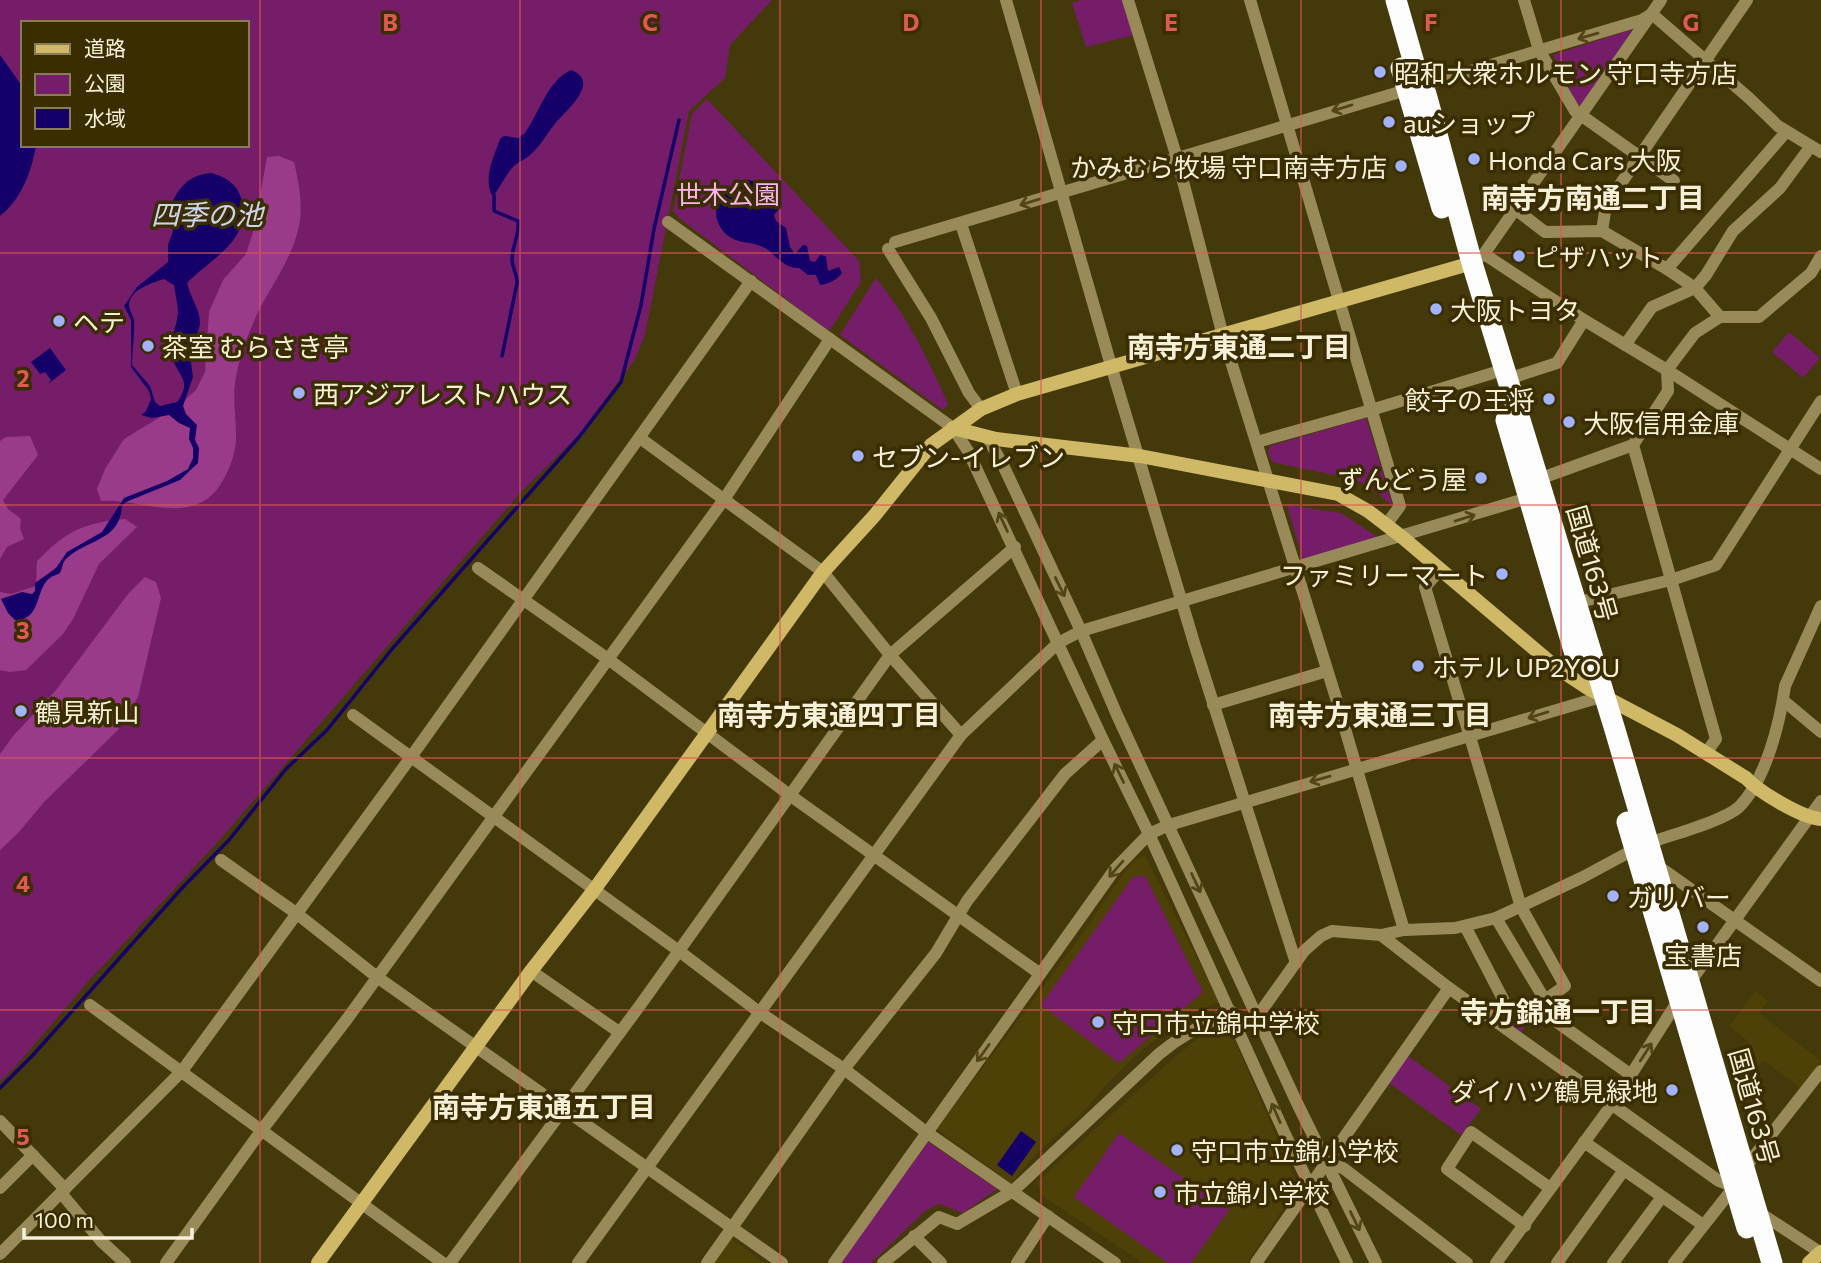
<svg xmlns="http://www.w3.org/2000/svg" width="1821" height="1263" viewBox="0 0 1821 1263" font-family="Commissioner,'Noto Sans JP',sans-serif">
<rect width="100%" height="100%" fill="#44390b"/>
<g fill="#4e4107">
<polygon points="1145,856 1219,1002 1191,1014 1139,1052 1103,1088 1087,1108 1036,1154 1011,1183 937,1129 1073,947 1133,860"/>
<polygon points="1755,991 1768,1001 1759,1013 1821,1061 1800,1088 1763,1060 1757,1068 1739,1055 1749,1042 1729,1026"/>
<polygon points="1219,1029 1231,1032 1298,1186 1247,1263 1143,1263 1041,1195 1037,1182 1165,1066 1203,1034"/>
<polygon points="731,1239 764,1263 709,1263 726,1240"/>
</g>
<g fill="#761d6a" fill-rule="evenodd">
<path d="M0,0H772L730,45L725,78L689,111L645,335L635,359L578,436L521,492L216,844L86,984L17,1065L0,1082ZM23,23H247V145H23Z"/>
<polygon points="1082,0 1125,0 1134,35 1086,47 1072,3"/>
<polygon points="1633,29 1581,107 1577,104 1553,55"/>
<polygon points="707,99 859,261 861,282 830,330 826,329 679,218 673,211 692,114"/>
<path d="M876,278C907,316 928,359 948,404L943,410L840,335Z"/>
<polygon points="1789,332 1820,358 1803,378 1772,352"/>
<polygon points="1366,418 1393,506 1371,488 1353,479 1272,462 1268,452 1270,446"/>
<polygon points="1287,505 1341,513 1377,537 1303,560"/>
<polygon points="1145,876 1203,992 1119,1063 1041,1005 1133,877"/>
<polygon points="1525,1001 1533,1017 1519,1034 1506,1023"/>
<polygon points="1408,1056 1481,1109 1461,1135 1389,1083"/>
<polygon points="1119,1133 1229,1210 1191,1263 1168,1263 1074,1197"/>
<polygon points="928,1142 997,1189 963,1213 939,1204 925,1211 871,1263 840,1263"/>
</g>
<g fill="#993b8a">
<path d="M279,156L294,162C299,183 304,209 298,230C290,264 267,290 254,321C247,337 239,359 236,377C232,396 236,416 236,435C237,453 226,481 213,494C183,523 137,498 101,501L97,489L105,469L124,439L178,406L196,390L205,372L209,312L223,280L246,254L254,229L267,157Z"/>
<polygon points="30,436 38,455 3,500 8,509 21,519 20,528 24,539 7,547 0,559 0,441 6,437"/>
<path d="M125,519L137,527L99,564L73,619L63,634L26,670L10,672L0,670V592L11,594L36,586L37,561C67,531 82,523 125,519Z"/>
<polygon points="145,577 156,582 161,598 138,697 118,730 44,802 19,832 0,850 0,754 13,736 56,690 128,594"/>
</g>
<g fill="#150069" fill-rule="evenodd">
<path d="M0,55L23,87V145H36C32,171 21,200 0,216Z"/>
<path d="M571,70C603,82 563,113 554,125C546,135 540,147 530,155C525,160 517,162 512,168C505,176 501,186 494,195L491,194C484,174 494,157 500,139L504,136L518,138L525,133C539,113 548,80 571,70Z"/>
<path d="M211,173C226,177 238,184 242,201C251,241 210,259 187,283C196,314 210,317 189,348L193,377L183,406L186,414L197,425L195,440L199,448L198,463L180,480L126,502L122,506C120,541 88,539 67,558C62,562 63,567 60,573C57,575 53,575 50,578C35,588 42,621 15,620L8,613L1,599L22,592L32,594L35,591V583L56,568L67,552L102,532L124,498L167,481L188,469L193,458V448L189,439L190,428L179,423L169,415L152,418L141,415L146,411L151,399L149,391L131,367V320L124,306L137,287L168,262V245L173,231L167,215C175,193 185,175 211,173ZM164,279L174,285C175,293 178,304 178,313C177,326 168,343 172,357C178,377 193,380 177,402L160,406L155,402L150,386L132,365C132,352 135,332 134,320C133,315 129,310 129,304C131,289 152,283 164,279Z"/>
<path d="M742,180C763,180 774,187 780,208L774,215L776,221L786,228L790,247L795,254L803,245L807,246L810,261L815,262L820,255L826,256L828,271L839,267L842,273C837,280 829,284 820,285L816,275H808L799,268C783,269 775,253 763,247C751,241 737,244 727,235C706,216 718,188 742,180Z"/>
<polygon points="50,348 66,370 48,384 51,380 45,372 40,374 31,362"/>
<polygon points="1021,1131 1036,1142 1012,1176 997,1165"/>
</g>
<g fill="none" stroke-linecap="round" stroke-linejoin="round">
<g stroke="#150069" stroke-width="3.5">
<path d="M494,195V211L518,221C520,235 511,248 512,261C513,269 517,274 517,283L502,356"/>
<polyline points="0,1088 33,1055 182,888 229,840 286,769 327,730 392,649 579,437 621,382 641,305 654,229 679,120"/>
</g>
<g stroke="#998b59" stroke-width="12">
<polyline points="1006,0 1112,369 1195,646 1296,963"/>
<polyline points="1128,0 1177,158 1223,336 1336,698 1404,930"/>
<polyline points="1250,0 1400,506 1386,525"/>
<polyline points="1524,0 1539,50 1575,111 1674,181"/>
<polyline points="1515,209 1545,232 1602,231 1667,269 1786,132"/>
<polyline points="668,222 953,428 968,451 1103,740 1149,834 1284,1132 1347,1263"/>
<polyline points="961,224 1017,394"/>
<polyline points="1602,231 1606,205 1747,0"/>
<polyline points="895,242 1642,20 1652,14 1749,98 1778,126 1821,152"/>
<polyline points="888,249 931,318 969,393 981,409"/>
<polyline points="1484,254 1661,0"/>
<polyline points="1472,263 1484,254 1584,320 1667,370 1821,469"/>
<polyline points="1667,269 1695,288 1720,317"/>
<polyline points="1625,345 1652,307 1695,288 1706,275 1733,231 1780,188 1811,146"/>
<polyline points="1508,379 1557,363 1584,320"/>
<polyline points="987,437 1003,465 1081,631 1117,715 1297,1103 1376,1263"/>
<polyline points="640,438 823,572 890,655 961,735"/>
<polyline points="1257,442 1371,410 1493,373"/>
<polyline points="1633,445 1716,739 1706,753"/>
<polyline points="478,568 608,659 791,796 1039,973"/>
<polyline points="1440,570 1425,587 1521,907 1565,986 1545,1000"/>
<polyline points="1575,603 1671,580 1716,565 1821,401"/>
<polyline points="1784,701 1821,732"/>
<polyline points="1213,705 1327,671"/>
<polyline points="353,715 679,951 759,1012 844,1069 926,1132 1115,1263"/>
<path d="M1649,843C1670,835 1724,821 1739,807C1766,780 1780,722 1785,686L1821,606"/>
<polyline points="221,860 296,913 377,977 782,1263"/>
<polyline points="1655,864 1821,981"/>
<polyline points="1496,918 1545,1000 1557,1016 1557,1022 1631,1075"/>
<polyline points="1465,926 1503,999 1491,1017"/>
<polyline points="1381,935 1449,988 1719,1181 1734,1187 1674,1263"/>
<polyline points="531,971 619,1032"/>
<polyline points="90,1005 443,1263"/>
<polyline points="1257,1017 1304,951 1321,936 1332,931 1381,935 1404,930 1455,928 1496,918 1583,877 1635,849"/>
<polyline points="0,1121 65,1189"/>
<polyline points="1584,1142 1703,1225"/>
<polyline points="1326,1163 1343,1168 1467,1263"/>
<polyline points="1744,1169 1821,1071"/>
<polyline points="0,1188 33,1155"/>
<polyline points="61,1193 101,1241 125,1263"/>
<polyline points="1757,1211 1821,1253"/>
<polyline points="1525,1226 1447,1169 1471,1132 1550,1188"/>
<polyline points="914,1236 941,1263"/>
<polyline points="0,1254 182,1071 411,757 751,281"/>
<polyline points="166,1263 261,1131 347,1019 725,498 830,339"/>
<polyline points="450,1263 641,1004 890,655 1015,547"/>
<polyline points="578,1263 961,735 1058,643 1081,631 1528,498 1539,479 1633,445 1668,391 1667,370 1695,333 1720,317 1759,317 1811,273 1821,256"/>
<polyline points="707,1263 844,1069 936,953 967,901 1065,774 1103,740"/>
<polyline points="834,1263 1115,869 1149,834 1169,825 1604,696"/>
<path d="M883,1263L939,1217L957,1224L1013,1191L1159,1054C1182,1035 1204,1023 1232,1012"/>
<polyline points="1017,1263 1048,1216"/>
<polyline points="1256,1263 1449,988"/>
<polyline points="1496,1263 1613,1103 1690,982 1821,801"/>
<polyline points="1557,1263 1624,1170"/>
<polyline points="1613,1263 1662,1197"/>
</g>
<g stroke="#cfb966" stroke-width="14">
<path d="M953,428L996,439L1140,456L1338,494L1368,511L1402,537L1557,668L1586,687L1677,735L1746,778C1759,792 1802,818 1821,819"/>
<polyline points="318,1263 531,971 594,890 823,572 875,515 931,445 981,409 1017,394 1472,263"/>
<polyline points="1809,1263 1821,1252"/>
</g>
<g stroke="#fdfdfd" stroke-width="21">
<polyline points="1396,0 1420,84 1426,94 1472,263 1615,730 1772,1263"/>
<polyline points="1401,68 1442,208"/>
<polyline points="1506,420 1575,654"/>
<polyline points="1627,822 1747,1228"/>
</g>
</g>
<defs><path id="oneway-shaft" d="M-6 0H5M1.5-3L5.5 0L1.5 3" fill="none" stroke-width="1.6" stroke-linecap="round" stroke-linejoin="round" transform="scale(1.75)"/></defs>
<g stroke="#524516">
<use href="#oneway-shaft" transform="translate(1588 36) rotate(164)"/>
<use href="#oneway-shaft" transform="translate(1342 108) rotate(163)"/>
<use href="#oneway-shaft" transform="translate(1030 202) rotate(163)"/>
<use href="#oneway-shaft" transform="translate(1465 518) rotate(-17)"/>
<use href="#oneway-shaft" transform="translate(1003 522) rotate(-115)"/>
<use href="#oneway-shaft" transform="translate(1060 587) rotate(64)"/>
<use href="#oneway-shaft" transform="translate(1538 715) rotate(163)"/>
<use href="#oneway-shaft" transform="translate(1119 773) rotate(-116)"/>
<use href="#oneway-shaft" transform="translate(1320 779) rotate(164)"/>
<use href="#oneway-shaft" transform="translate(1116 869) rotate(131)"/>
<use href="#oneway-shaft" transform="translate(1196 883) rotate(65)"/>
<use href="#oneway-shaft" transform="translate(1646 1052) rotate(-57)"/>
<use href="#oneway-shaft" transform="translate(983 1053) rotate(126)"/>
<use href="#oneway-shaft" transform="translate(1276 1113) rotate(-114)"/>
<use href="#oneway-shaft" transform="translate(1355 1221) rotate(64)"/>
</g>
<path fill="none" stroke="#de5a54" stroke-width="2" stroke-opacity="0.55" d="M260,0V1263M520,0V1263M780,0V1263M1041,0V1263M1301,0V1263M1561,0V1263M0,253H1821M0,505H1821M0,758H1821M0,1010H1821"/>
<g fill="#a2b2fd" stroke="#3a2e00" stroke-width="2.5">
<circle cx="1380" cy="72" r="7"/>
<circle cx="1389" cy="122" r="7"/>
<circle cx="1474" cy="159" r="7"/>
<circle cx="1401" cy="166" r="7"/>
<circle cx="1519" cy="256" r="7"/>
<circle cx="1436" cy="309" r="7"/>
<circle cx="59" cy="321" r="7"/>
<circle cx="148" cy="346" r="7"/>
<circle cx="299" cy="393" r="7"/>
<circle cx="1549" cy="399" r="7"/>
<circle cx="1569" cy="422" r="7"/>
<circle cx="858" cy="456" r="7"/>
<circle cx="1481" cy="478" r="7"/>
<circle cx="1502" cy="574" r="7"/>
<circle cx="1418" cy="666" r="7"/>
<circle cx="21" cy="711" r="7"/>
<circle cx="1613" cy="896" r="7"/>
<circle cx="1703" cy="927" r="7"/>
<circle cx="1098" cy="1022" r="7"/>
<circle cx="1672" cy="1090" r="7"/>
<circle cx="1177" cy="1150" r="7"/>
<circle cx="1160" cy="1192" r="7"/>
</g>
<g text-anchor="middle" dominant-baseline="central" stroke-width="7" stroke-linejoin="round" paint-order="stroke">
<g font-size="26" fill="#f7f0d9" stroke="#3a2e00" text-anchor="start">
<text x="1394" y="72">昭和大衆ホルモン 守口寺方店</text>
<text x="1403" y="122">auショップ</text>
<text x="1488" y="159">Honda Cars 大阪</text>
<text x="1387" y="166" text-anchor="end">かみむら牧場 守口南寺方店</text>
<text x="1533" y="256">ピザハット</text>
<text x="1450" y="309">大阪トヨタ</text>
<text x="73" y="321">ヘテ</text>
<text x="162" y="346">茶室 むらさき亭</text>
<text x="313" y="393">西アジアレストハウス</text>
<text x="1535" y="399" text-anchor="end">餃子の王将</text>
<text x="1583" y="422">大阪信用金庫</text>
<text x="872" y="456">セブン-イレブン</text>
<text x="1467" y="478" text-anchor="end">ずんどう屋</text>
<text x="1488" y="574" text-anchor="end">ファミリーマート</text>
<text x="1432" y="666">ホテル UP2YOU</text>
<text x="35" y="711">鶴見新山</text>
<text x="1627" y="896">ガリバー</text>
<text x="1703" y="954" text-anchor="middle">宝書店</text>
<text x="1112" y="1022">守口市立錦中学校</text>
<text x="1658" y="1090" text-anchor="end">ダイハツ鶴見緑地</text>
<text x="1191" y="1150">守口市立錦小学校</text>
<text x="1174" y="1192">市立錦小学校</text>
</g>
<g font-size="26" fill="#fdb4ed" stroke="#3a2e00">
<text x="728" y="193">世木公園</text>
</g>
<g font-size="26" fill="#f7f0d9" stroke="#3a2e00">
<text transform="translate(1593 563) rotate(74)">国道163号</text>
<text transform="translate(1755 1106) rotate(74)">国道163号</text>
</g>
<g font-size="28" font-weight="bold" fill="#f7f0d9" stroke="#3a2e00">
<text x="1593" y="197">南寺方南通二丁目</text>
<text x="1239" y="346">南寺方東通二丁目</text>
<text x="829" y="714">南寺方東通四丁目</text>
<text x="1380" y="714">南寺方東通三丁目</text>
<text x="1558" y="1011">寺方錦通一丁目</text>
<text x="544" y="1106">南寺方東通五丁目</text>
</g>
<g font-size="28" font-style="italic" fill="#cdd4ef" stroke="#3a2e00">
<text x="207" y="214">四季の池</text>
</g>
</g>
<g font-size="23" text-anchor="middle" font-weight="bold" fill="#de5a54" stroke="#3a2e00" stroke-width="7" stroke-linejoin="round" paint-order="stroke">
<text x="390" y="31">B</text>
<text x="650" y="31">C</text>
<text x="911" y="31">D</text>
<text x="1171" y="31">E</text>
<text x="1431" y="31">F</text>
<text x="1691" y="31">G</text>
<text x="23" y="387">2</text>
<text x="23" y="639">3</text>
<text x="23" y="892">4</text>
<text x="23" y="1145">5</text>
</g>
<rect x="21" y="21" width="228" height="126" fill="#3a2e00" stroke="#867c57" stroke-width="2"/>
<rect x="35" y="44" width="35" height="10" fill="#cfb966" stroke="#867c57" stroke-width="2"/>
<text x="84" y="56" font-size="21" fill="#f7f0d9">道路</text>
<rect x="35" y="74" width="35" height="21" fill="#761d6a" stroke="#867c57" stroke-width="2"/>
<text x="84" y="91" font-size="21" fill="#f7f0d9">公園</text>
<rect x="35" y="108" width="35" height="21" fill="#150069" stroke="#867c57" stroke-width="2"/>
<text x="84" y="126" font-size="21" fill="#f7f0d9">水域</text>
<path d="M24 1228v10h168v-10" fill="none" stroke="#f7f0d9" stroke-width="3.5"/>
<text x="35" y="1228" font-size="21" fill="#f7f0d9" stroke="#3a2e00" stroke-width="5" paint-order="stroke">100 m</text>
</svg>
